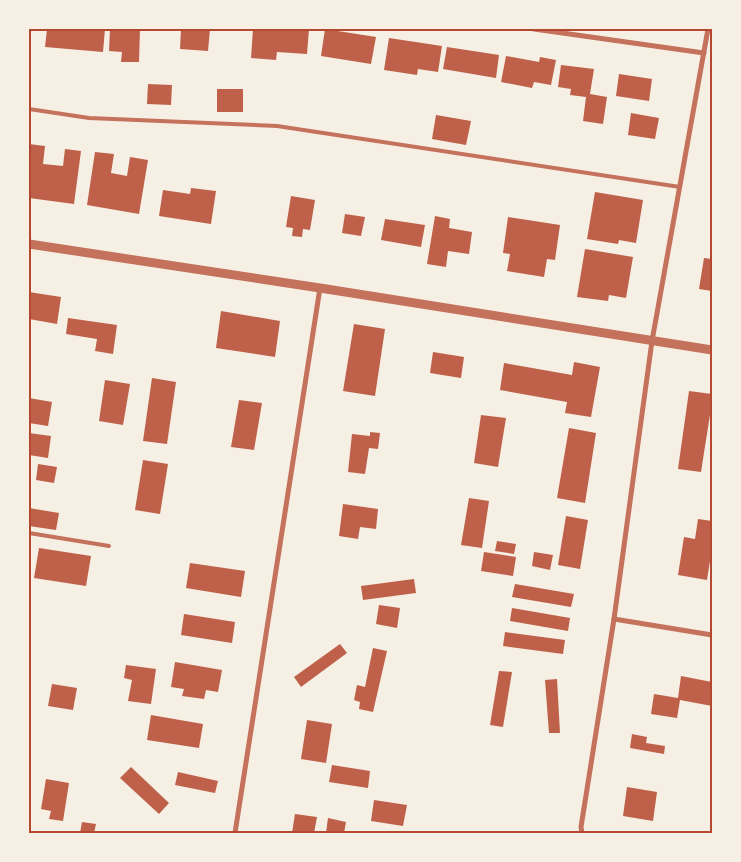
<svg xmlns="http://www.w3.org/2000/svg" width="741" height="862" viewBox="0 0 741 862" font-family="Quicksand,sans-serif">
<rect width="100%" height="100%" fill="#f6efe4"/>
<g fill="#bf614a">
<polygon points="47,29 105,29 103,52 45,47"/>
<polygon points="110,29 140,29 139,62 121,62 122,52 109,51"/>
<polygon points="181,29 210,29 208,51 180,49"/>
<polygon points="253,29 309,29 307,54 277,52 276,60 251,58"/>
<polygon points="325,29 376,37 371,64 321,56"/>
<polygon points="389,38 442,46 438,72 418,69 417,75 384,70"/>
<polygon points="447,47 499,55 496,78 443,69"/>
<polygon points="506,56 539,62 540,57 556,60 551,85 534,82 532,88 501,82"/>
<polygon points="561,65 594,69 590,94 607,97 603,124 583,121 586,97 570,95 571,89 558,87"/>
<polygon points="619,74 652,79 649,101 616,96"/>
<polygon points="148,84 172,85 171,105 147,104"/>
<rect x="217" y="89" width="26" height="23"/>
<polygon points="631,113 659,118 655,139 628,135"/>
<polygon points="436,115 471,121 466,145 432,139"/>
<polygon points="29,144 45,146 43,164 63,166 65,149 81,151 74,204 29,198"/>
<polygon points="95,152 114,154 111,173 127,176 130,157 148,160 139,214 87,205"/>
<polygon points="191,188 216,191 211,224 159,216 163,190 190,194"/>
<polygon points="595,192 643,200 636,243 619,240 618,244 587,239"/>
<polygon points="291,196 315,200 310,230 303,229 302,237 292,236 293,228 286,227"/>
<polygon points="345,214 365,217 361,236 342,233"/>
<polygon points="435,216 450,219 449,228 472,232 469,254 448,251 446,267 427,264"/>
<polygon points="508,217 560,225 555,260 547,259 544,277 507,271 510,254 503,253"/>
<polygon points="385,219 425,225 421,247 381,240"/>
<polygon points="585,249 633,257 626,298 609,295 608,301 577,297"/>
<polygon points="704,258 712,259 712,291 699,289"/>
<polygon points="29,292 61,297 57,324 29,319"/>
<polygon points="221,311 280,321 275,357 216,348"/>
<polygon points="68,318 117,325 113,354 95,351 97,339 66,334"/>
<polygon points="354,324 385,329 375,396 343,391"/>
<polygon points="433,352 464,357 461,378 430,373"/>
<polygon points="574,362 600,367 591,417 565,413 567,402 500,390 504,363 572,375"/>
<polygon points="152,378 176,382 167,444 143,441"/>
<polygon points="105,380 130,384 123,425 99,421"/>
<polygon points="689,391 712,394 712,402 701,472 678,469"/>
<polygon points="29,398 52,402 48,426 29,423"/>
<polygon points="239,400 262,403 254,450 231,447"/>
<polygon points="481,415 506,418 498,467 474,463"/>
<polygon points="569,428 596,433 585,503 557,498"/>
<polygon points="370,432 380,433 378,449 369,448 365,474 348,472 352,434 370,436"/>
<polygon points="29,433 51,436 48,458 29,455"/>
<polygon points="143,460 168,464 160,514 135,510"/>
<polygon points="38,464 57,467 54,483 36,480"/>
<polygon points="469,498 489,501 482,548 461,545"/>
<polygon points="343,504 378,509 376,529 360,527 358,539 339,536"/>
<polygon points="29,508 59,513 56,530 29,526"/>
<polygon points="566,516 588,520 580,569 558,565"/>
<polygon points="698,519 712,521 712,548 707,580 678,575 684,537 695,539"/>
<polygon points="497,541 516,544 514,554 495,551"/>
<polygon points="39,548 91,556 86,586 34,578"/>
<polygon points="484,552 516,557 513,576 481,571"/>
<polygon points="534,552 553,555 550,570 532,566"/>
<polygon points="190,563 245,571 241,597 186,588"/>
<polygon points="414,579 416,593 363,600 361,586"/>
<polygon points="515,584 574,594 571,607 512,597"/>
<polygon points="379,605 400,608 397,628 376,624"/>
<polygon points="512,608 570,618 568,631 510,621"/>
<polygon points="184,614 235,622 232,643 181,635"/>
<polygon points="505,632 565,640 563,654 503,646"/>
<polygon points="340,644 347,653 301,687 294,677"/>
<polygon points="373,648 387,651 373,712 359,709 360,702 354,700 357,685 365,687"/>
<polygon points="175,662 222,670 218,692 206,690 204,699 182,696 184,689 171,687"/>
<polygon points="126,665 156,669 151,704 128,701 132,680 124,678"/>
<polygon points="499,671 512,672 503,727 490,725"/>
<polygon points="681,676 712,682 712,706 680,700 677,718 651,714 654,694 678,698"/>
<polygon points="557,679 560,733 549,733 545,680"/>
<polygon points="52,684 77,688 73,710 48,706"/>
<polygon points="151,715 203,724 199,748 147,740"/>
<polygon points="307,720 332,724 326,763 301,759"/>
<polygon points="632,734 647,737 646,743 665,746 664,754 630,748"/>
<polygon points="332,765 370,771 368,788 329,782"/>
<polygon points="131,767 169,803 159,814 120,778"/>
<polygon points="178,772 218,781 215,793 175,785"/>
<polygon points="46,779 69,783 63,821 49,819 51,811 41,809"/>
<polygon points="627,787 657,792 653,821 623,816"/>
<polygon points="374,800 407,805 403,826 371,821"/>
<polygon points="295,814 317,817 314,833 292,833"/>
<polygon points="328,818 346,822 344,833 326,833"/>
<polygon points="82,822 96,824 94,833 80,833"/>
</g>
<g fill="none" stroke-linecap="round" stroke-linejoin="round">
<g stroke="#c5725c" stroke-width="4">
<polyline points="29,109 89,118 277,126 680,187"/>
<polyline points="29,533 109,546"/>
</g>
<g stroke="#c5725c" stroke-width="5">
<polyline points="534,29 704,53"/>
<polyline points="614,619 712,635"/>
<polyline points="235,833 320,288"/>
<polyline points="582,833 581,827 614,619 652,341 708,29"/>
</g>
<polyline stroke="#c5725c" stroke-width="9" points="29,244 320,288 712,350"/>
</g>
<rect width="741" height="862" fill="none" stroke="#f6efe4" stroke-width="60"/>
<rect x="30" y="30" width="681" height="802" fill="none" stroke="#b5482f" stroke-width="2"/>
</svg>
